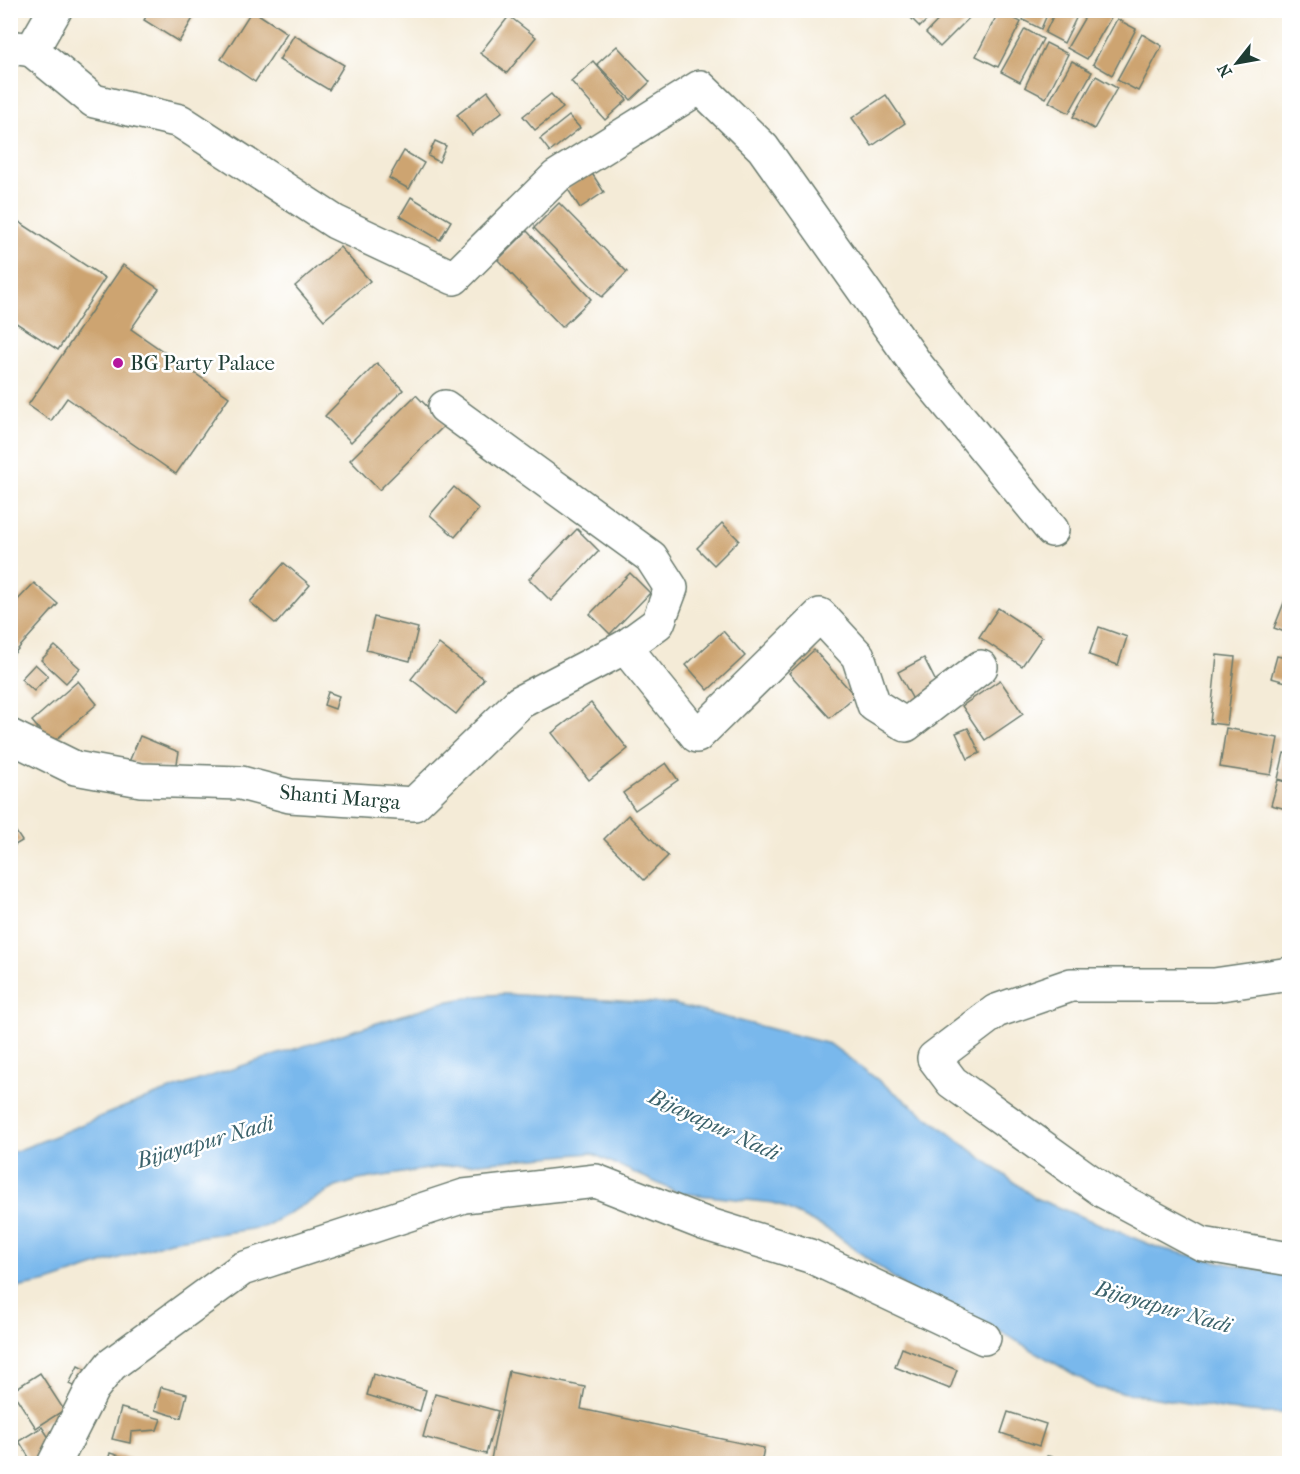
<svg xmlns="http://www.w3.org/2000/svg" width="1300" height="1474" viewBox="0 0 1300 1474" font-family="'IM FELL French Canon',serif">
<rect width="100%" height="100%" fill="#fff"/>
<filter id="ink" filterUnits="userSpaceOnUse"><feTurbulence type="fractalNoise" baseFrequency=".0167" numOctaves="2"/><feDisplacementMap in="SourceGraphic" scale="12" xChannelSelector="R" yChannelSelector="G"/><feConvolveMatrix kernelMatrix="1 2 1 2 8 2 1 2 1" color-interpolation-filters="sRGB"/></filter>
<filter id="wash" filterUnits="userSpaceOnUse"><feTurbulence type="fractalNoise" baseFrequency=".008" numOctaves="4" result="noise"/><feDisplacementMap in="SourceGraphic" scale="24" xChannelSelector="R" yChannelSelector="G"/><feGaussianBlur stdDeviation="1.35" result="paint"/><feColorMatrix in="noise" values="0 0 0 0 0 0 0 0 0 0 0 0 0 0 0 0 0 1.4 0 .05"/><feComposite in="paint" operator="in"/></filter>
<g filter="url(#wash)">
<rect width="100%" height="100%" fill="#f4ebd7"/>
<path fill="#79b8ec" stroke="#4c7a90" stroke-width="1.5" d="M503,994L673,1004L830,1044L1035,1198L1159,1248L1256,1270L1289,1271V1413H1263L1228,1410L1097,1388L991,1326L918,1296L829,1230L774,1203L679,1193L591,1153L446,1166L359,1180L336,1187L264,1227L170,1241L48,1282L11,1289L10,1153C54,1138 94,1118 137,1102C236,1065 339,1036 440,1003L477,996Z"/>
<g id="blocks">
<g fill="#cda471">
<polygon points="150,10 198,10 179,42 144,20"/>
<polygon points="252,10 287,33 255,82 221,59"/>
<polygon points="903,10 937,10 920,27"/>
<polygon points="948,10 971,10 974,13 940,47 926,33"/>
<polygon points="1027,10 1049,10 1041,29 1023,20"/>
<polygon points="1056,10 1080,10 1064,43 1045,33"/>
<polygon points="1089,10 1107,10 1113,14 1087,59 1067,48"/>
<polygon points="999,11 1021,22 998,67 976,56"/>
<polygon points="509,16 536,37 507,73 480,53"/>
<polygon points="1117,19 1136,29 1112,75 1093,64"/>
<polygon points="1025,29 1043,39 1020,82 1001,72"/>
<polygon points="1142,34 1162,46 1138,91 1117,80"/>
<polygon points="294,35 344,65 329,90 279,60"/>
<polygon points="1046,43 1068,54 1046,98 1025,87"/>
<polygon points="617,46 650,82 631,100 597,64"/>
<polygon points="593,61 627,100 605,120 571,81"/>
<polygon points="1072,61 1092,72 1069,113 1049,102"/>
<polygon points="1096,76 1117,88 1094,129 1073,117"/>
<polygon points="488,91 503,111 472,135 457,115"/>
<polygon points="551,94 563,108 535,130 523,116"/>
<polygon points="886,95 905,123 872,146 852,118"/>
<polygon points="569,116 580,128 550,152 540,139"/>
<polygon points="435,141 446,146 439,162 428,156"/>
<polygon points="404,151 424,163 409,189 389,178"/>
<polygon points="591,172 604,192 580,208 567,188"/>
<polygon points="411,197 451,221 440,240 400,216"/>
<polygon points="559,203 627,272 602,297 534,228"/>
<polygon points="10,216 105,278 58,350 10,319"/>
<polygon points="527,231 591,299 562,327 498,260"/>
<polygon points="340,247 370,281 324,320 295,286"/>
<polygon points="123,265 159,289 131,329 229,397 176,474 67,398 51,421 28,405"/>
<polygon points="377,363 403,390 351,442 325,416"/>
<polygon points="416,395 445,425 379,490 350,460"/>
<polygon points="454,487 479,509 455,537 430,515"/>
<polygon points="722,523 739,540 714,565 697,548"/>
<polygon points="577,529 599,551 551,601 529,579"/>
<polygon points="284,563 310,585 276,624 250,602"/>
<polygon points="630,573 650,593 610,634 590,614"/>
<polygon points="34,583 58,604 10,658 10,608"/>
<polygon points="1289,590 1290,590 1290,634 1274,628"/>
<polygon points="998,608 1042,637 1022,666 979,637"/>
<polygon points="374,617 418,628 410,661 366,650"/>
<polygon points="1099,627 1127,637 1118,665 1089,655"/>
<polygon points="723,631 745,656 708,690 686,665"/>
<polygon points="439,644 484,679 456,714 411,679"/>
<polygon points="55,646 80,668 66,683 41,660"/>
<polygon points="814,650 855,696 830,718 789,673"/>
<polygon points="1217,655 1235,657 1227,725 1210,723"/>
<polygon points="1277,656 1290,659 1290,683 1271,678"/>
<polygon points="924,658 942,694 917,707 898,672"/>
<polygon points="35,664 48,676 34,691 21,679"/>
<polygon points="1000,680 1023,714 985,740 962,706"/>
<polygon points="78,681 97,704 51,744 32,721"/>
<polygon points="328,692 339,696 335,709 324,705"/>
<polygon points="591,703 628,749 589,780 552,733"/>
<polygon points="968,728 980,753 968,759 956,733"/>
<polygon points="1226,728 1278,738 1271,775 1220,767"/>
<polygon points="140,736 179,752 176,769 129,762"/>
<polygon points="1284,753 1290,754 1290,782 1278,779"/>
<polygon points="666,763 678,780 635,810 623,793"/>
<polygon points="1278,780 1290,783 1290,810 1271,805"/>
<polygon points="628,815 668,856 644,880 604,839"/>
<polygon points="10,823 22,841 10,848"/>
<polygon points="902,1348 957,1370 950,1389 895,1367"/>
<polygon points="78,1366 88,1371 79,1388 69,1384"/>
<polygon points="509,1371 585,1387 581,1409 764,1448 761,1464 490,1464"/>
<polygon points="40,1373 64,1410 36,1428 12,1391"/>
<polygon points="373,1374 426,1390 420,1411 367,1395"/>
<polygon points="161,1387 187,1394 181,1418 155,1410"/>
<polygon points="435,1394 498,1411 486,1454 423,1437"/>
<polygon points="121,1408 161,1419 157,1430 131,1432 130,1443 112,1439"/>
<polygon points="1008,1412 1046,1424 1039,1446 1001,1433"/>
<polygon points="42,1427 57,1450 33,1464 19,1441"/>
<polygon points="110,1453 144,1463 143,1464 107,1464"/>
<polygon points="1047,1456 1090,1462 1090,1464 1046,1464"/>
</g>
</g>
</g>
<g filter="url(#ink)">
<use href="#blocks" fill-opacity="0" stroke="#6a7a6d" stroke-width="1.5"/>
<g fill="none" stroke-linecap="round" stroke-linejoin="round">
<g stroke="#6a7a6d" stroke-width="36">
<g id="street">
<polyline points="10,47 32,50 55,10"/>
<polyline points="32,50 94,101 180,121 335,222 454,278 556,177 700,87 763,148 918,367 1052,530"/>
<polyline points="625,647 697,736 820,615 858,656 874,705 906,725 981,667"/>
<polyline points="10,736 75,768 141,780 241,783 290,796 414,804 520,702 625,647 658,623 671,588 651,557 445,407"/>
<polyline points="1290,974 1214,985 1071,985 996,1011 934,1058 952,1082 1105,1192 1202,1244 1290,1259"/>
<polyline points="54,1464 92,1389 111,1365 242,1269 464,1196 596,1181 703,1223 810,1256 984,1338"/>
</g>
</g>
<use href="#street" stroke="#fff" stroke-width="33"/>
</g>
</g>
<circle fill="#b5179e" stroke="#fff" stroke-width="2" cx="118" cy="363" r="6"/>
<g text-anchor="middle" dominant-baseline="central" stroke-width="5" stroke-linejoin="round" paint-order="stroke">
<g font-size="21" fill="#1f3d34" stroke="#fff" text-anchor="start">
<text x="130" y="363">BG Party Palace</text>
</g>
<g font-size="21" fill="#1f3d34" stroke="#fff">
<text transform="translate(340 797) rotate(5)">Shanti Marga</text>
</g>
<g font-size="22" font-style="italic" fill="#3a626b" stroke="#fff">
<text transform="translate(714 1125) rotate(25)">Bijayapur Nadi</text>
<text transform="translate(205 1142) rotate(-16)">Bijayapur Nadi</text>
<text transform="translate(1163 1307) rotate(16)">Bijayapur Nadi</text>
</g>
</g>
<rect width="1300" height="1474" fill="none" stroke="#fff" stroke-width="36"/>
<g transform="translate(1237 63) rotate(239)" stroke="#ffffff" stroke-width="4.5" paint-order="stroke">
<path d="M0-4.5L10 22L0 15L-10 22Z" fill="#1f3d34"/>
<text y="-9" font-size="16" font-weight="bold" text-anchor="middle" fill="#1f3d34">N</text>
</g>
</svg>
